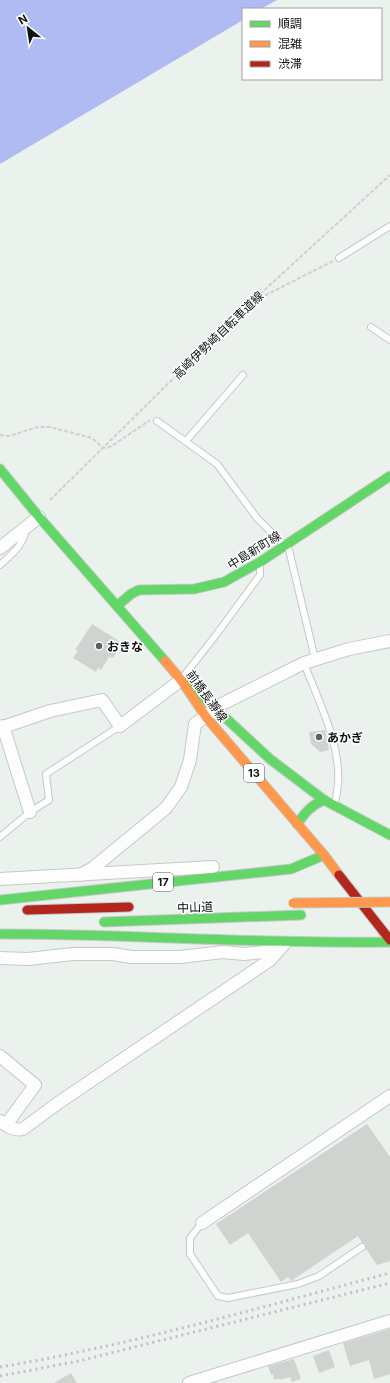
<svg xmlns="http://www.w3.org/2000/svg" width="390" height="1383" viewBox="0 0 390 1383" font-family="Inter,'Noto Sans JP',sans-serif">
<rect width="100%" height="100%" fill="#ebf1ed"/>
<polygon fill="#b0baf3" points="0,0 277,0 261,9 243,9 243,20 0,164"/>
<g fill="#d0d4d1">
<polygon points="92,624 122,643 113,658 109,657 101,670 98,668 96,672 73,658 78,651 75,650"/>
<polygon points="325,730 329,750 320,752 311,744 309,732"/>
<polygon points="367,1124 390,1157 390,1261 377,1265 366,1249 366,1245 362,1243 358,1236 291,1281 288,1277 281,1282 248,1233 230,1245 216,1224"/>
<polygon points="390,1329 390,1374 374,1379 369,1360 350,1366 343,1343"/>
<polygon points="329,1350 335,1367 319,1373 313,1356"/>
<polygon points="294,1359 301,1379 292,1382 290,1377 280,1380 279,1378 274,1380 273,1374 271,1375 268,1366"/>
<polygon points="71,1373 77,1383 54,1383"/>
</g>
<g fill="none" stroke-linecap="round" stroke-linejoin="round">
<g stroke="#c5cac6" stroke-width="8">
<g id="lane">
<polyline points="339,258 390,226"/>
<polyline points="371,327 390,340"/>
<polyline points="157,421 217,464 257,518 289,550 315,659"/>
<polyline points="186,441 243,375"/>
<path d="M0,565C12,554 24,545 26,528"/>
<path d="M304,663C318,700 341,744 338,784C337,790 337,796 335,802"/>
<polyline points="183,677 216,635 260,575 260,564"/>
<polyline points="0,837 30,812 49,800 46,774 120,726"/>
<polyline points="202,1223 190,1238 190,1254 218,1296 228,1298 298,1284 319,1276 362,1247"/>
</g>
</g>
<g stroke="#c5cac6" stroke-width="14">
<g id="street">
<polyline points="0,548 39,517"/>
<polyline points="3,726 30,812"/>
<polyline points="0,728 50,711 102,700 120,726 181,680"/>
<polyline points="80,875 93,868 166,808 181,787 190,760 195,724 216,709 220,705 304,663 349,649 390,641"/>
<polyline points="0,879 213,867"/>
<polyline points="0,958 28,959 73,954 113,954 131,957 180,957 223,952 244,954 273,951"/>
<polyline points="0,1056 35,1085 6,1125"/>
<path d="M0,1121C7,1126 14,1131 23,1129L58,1103L270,960L285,943"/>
<polyline points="202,1223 390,1096"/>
<polyline points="189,1383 390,1321"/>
</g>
</g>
<g stroke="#c5cac6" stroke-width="11">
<g id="fast">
<polyline points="0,469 39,517 165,661"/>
<polyline points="117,606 131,594 139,590 194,589 224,582 260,562 390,476"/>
<polyline points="181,680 216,709 270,759 324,800"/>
<path d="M297,824C305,813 311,805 324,800L390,835"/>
<polyline points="0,900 291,869 324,855"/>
<polyline points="104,922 301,915"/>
<path d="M0,934C130,934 260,944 390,942"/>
</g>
</g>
<g stroke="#c5cac6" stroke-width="11">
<polyline id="slow" points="165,661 181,680 206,717 324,855 339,875"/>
</g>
<g stroke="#c5cac6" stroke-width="11">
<g id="jam">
<polyline points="339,875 390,940"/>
<polyline points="27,910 129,907"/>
</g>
</g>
<g stroke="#cfd1cf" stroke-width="2" stroke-dasharray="4 2" stroke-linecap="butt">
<polyline points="259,295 266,295 333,261"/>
<polyline points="0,435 9,436 38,427 50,427 92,438 102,447 106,448 112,446 150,420"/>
<polyline points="50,500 247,306 390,175"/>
</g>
<use href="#lane" stroke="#fcfdfc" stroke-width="6"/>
<use href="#street" stroke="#fcfdfc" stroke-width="12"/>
<use href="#fast" stroke="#63d668" stroke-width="9"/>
<use href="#slow" stroke="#ff974d" stroke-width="9"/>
<use href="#jam" stroke="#b3261e" stroke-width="9"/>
<g stroke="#c0c2c1" stroke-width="3" stroke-dasharray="2 4" stroke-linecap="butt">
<path d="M0,1367C132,1345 261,1307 390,1273"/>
<polyline points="0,1376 79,1361 390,1283"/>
</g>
<g stroke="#c5cac6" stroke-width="11" stroke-linecap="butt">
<polyline id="slow-bridge" points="293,903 390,902"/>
</g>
<use href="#slow-bridge" stroke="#ff974d" stroke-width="9"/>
</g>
<g fill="#5c615d" stroke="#fff" stroke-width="1.5">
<circle cx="99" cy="646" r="4"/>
<circle cx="319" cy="737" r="4"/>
</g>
<g text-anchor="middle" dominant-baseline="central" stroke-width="3" stroke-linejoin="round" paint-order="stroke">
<g fill="#fff" stroke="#575a58" stroke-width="1">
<rect x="244" y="764" width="20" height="18" rx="3"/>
<rect x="153" y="873" width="20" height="18" rx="3"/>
</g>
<g font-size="11" font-weight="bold" fill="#0f1310">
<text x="254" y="773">13</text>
<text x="163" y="882">17</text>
</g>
<g font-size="12" fill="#0f1310" stroke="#fff">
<text transform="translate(218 335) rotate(-44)">高崎伊勢崎自転車道線</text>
<text transform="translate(254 550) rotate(-32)">中島新町線</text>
<text transform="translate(207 696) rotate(54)">前橋長瀞線</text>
<text transform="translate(195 907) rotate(-2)">中山道</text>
</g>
<g font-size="12" font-weight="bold" fill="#0f1310" stroke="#fff" text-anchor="start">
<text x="107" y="646">おきな</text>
<text x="327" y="737">あかぎ</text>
</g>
</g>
<rect x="242" y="8" width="140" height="72" fill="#ffffff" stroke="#9fa19f"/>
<rect x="250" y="21" width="20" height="6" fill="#63d668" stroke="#9fa19f"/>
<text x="278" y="28" font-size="12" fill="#0f1310">順調</text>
<rect x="250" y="41" width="20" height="6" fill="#ff974d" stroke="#9fa19f"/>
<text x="278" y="48" font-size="12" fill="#0f1310">混雑</text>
<rect x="250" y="61" width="20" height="6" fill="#b3261e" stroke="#9fa19f"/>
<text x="278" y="68" font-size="12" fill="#0f1310">渋滞</text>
<g transform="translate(28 28) rotate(330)" stroke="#ffffff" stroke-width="3" paint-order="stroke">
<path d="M0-3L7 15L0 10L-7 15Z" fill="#0f1310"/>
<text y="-6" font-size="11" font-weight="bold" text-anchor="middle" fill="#0f1310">N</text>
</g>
</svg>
